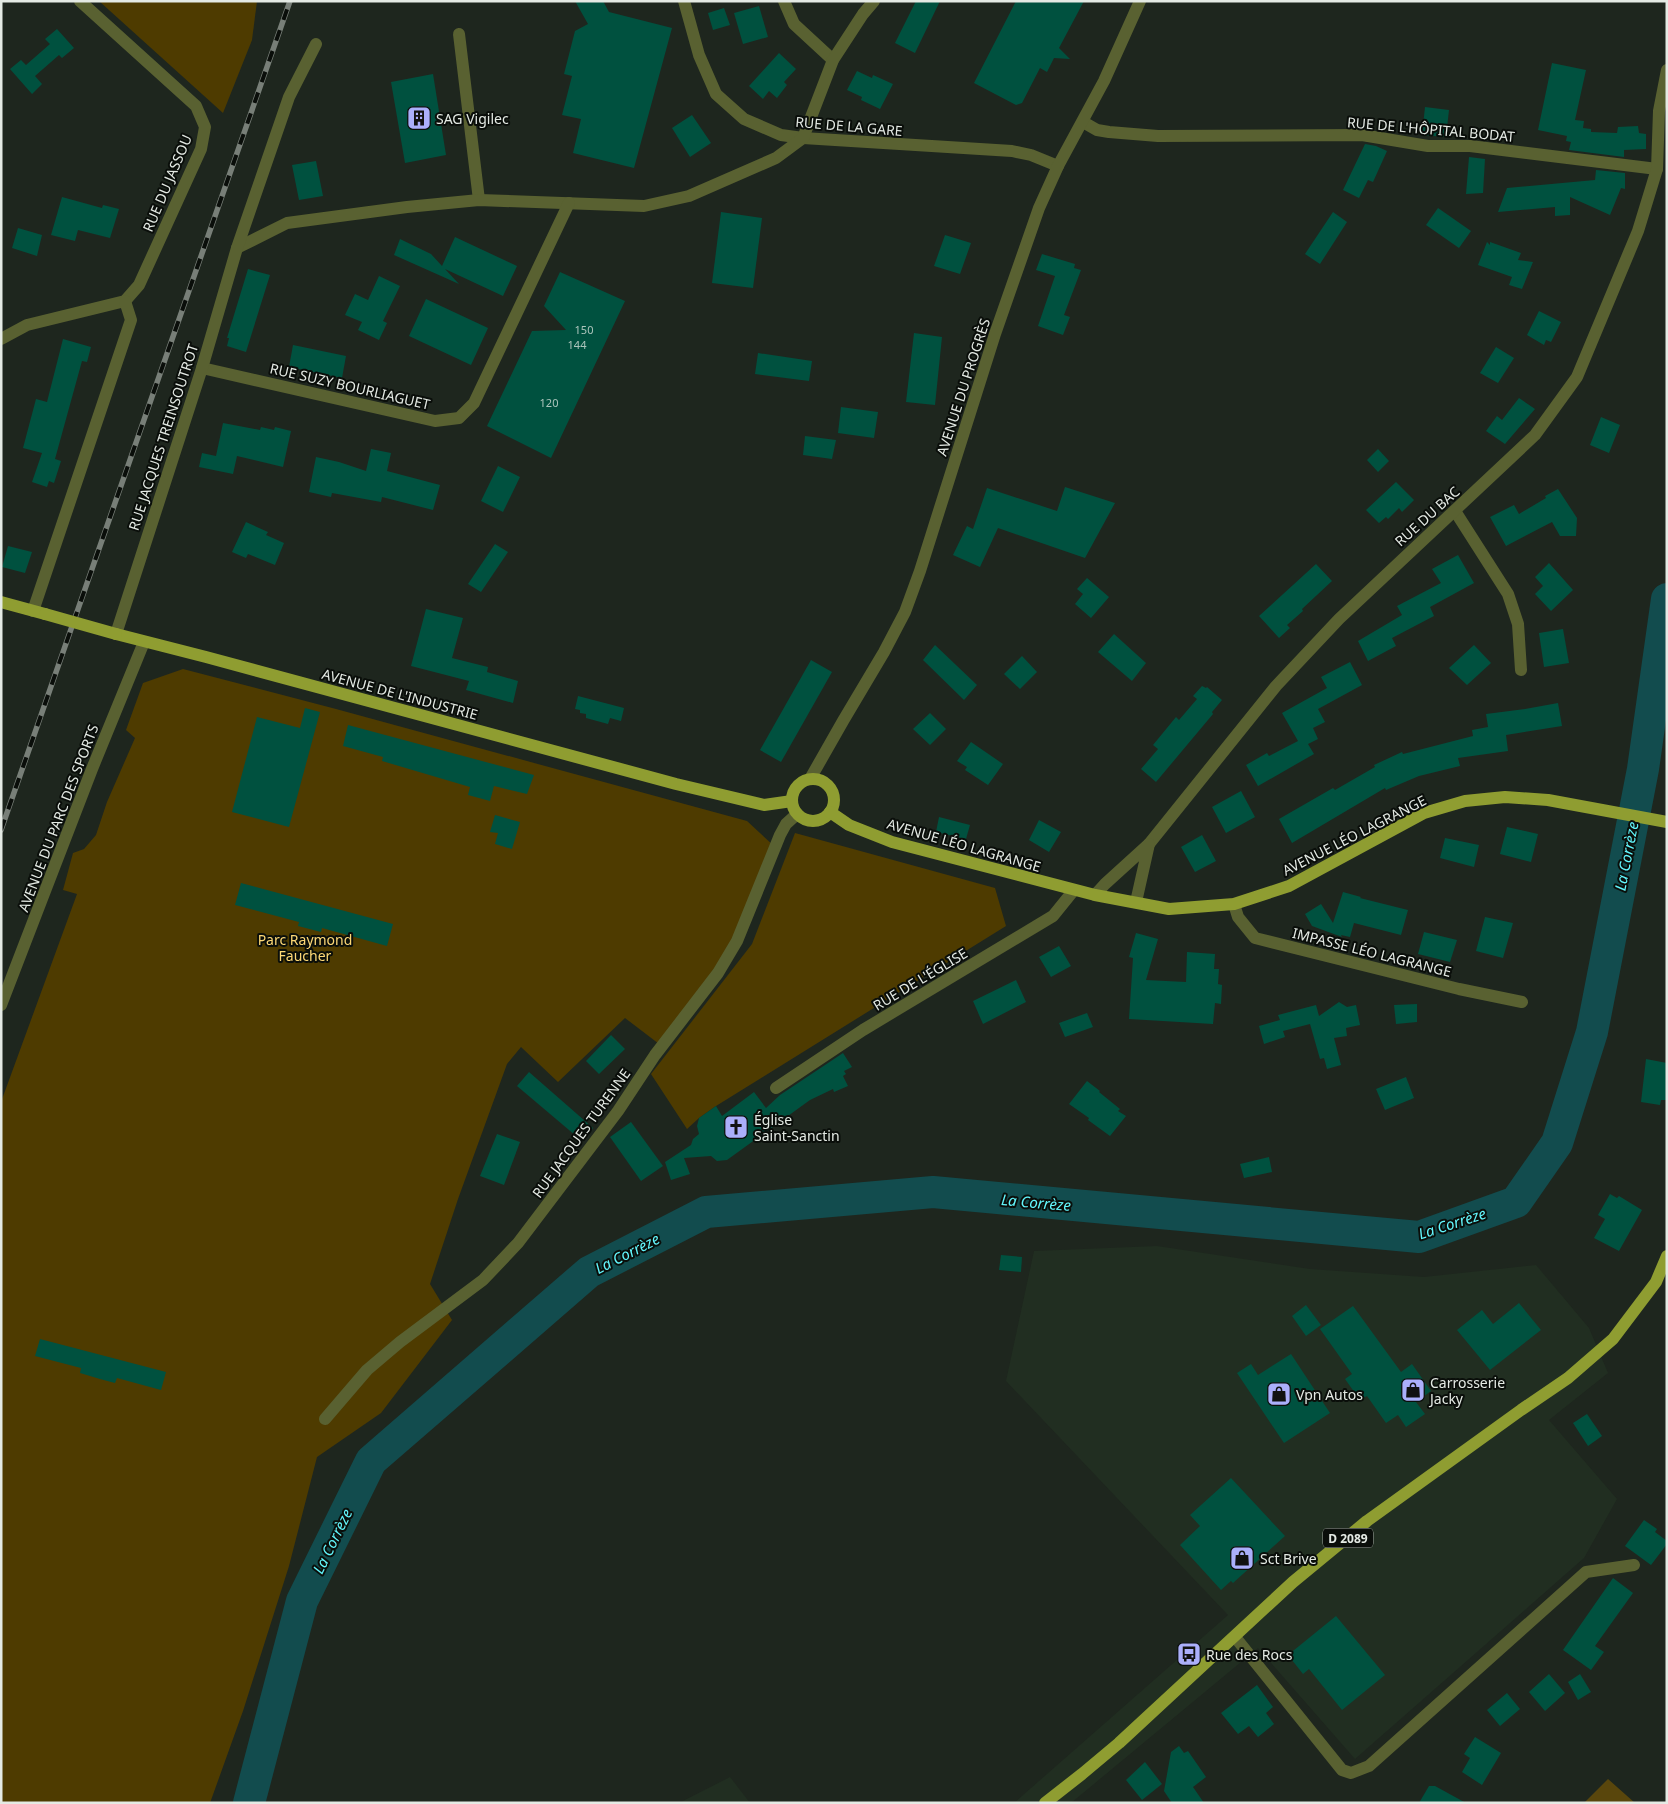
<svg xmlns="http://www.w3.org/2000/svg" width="1668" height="1804" viewBox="0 0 1668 1804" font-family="'Noto Sans',sans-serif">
<rect width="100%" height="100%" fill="#1e261e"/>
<g fill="#212e21">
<polygon points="1157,1246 1310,1269 1424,1277 1536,1265 1589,1328 1608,1373 1549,1420 1617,1499 1584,1558 1355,1759 1258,1648 1071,1803 1014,1803 1228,1615 1006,1381 1034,1251"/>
<polygon points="730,1777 750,1803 679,1803"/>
</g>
<g fill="#4e3b00">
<polygon points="99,1 257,1 252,40 223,113"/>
<polygon points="183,669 336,709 747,821 774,846 737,941 663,1047 625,1018 558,1082 521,1047 507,1064 458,1199 430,1284 452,1320 381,1413 317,1457 289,1566 243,1711 210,1803 1,1803 1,1102 77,894 63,890 73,853 84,849 96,835 107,802 135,738 126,730 143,683"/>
<polygon points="795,833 995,888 1006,926 716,1106 699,1118 687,1129 651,1074 752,944"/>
</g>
<polygon fill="#59460c" points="1608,1779 1635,1803 1584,1803"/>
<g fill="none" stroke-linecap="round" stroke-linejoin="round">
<polyline stroke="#124c4e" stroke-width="32" points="249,1803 302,1601 371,1461 589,1272 706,1212 933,1192 1419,1237 1516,1202 1557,1143 1592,1032 1643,769 1667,599"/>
</g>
<g fill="#00513f">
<polygon points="575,1 603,1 609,12 672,28 634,168 573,153 581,119 562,115 572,76 564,74 575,31 588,24"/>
<polygon points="916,1 940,1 915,53 895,43"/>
<polygon points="1016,1 1084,1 1059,48 1070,59 1054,58 1047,72 1040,68 1022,103 1016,105 974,83"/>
<polygon points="759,6 768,37 743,44 734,13"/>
<polygon points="724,8 730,25 713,30 708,13"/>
<polygon points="57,29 74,48 62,58 59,55 35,76 42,84 32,94 10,69 21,60 26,65 50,44 45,39"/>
<polygon points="779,53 796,69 784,82 787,85 777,98 769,91 763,99 749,86"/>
<polygon points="1552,63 1586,70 1575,120 1584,121 1583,128 1591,129 1591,132 1617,133 1618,127 1638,126 1639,133 1646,134 1646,149 1624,150 1624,157 1569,150 1571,142 1566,141 1567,136 1538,130"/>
<polygon points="857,71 872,78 873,75 893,84 880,109 861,100 862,97 847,90"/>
<polygon points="433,74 446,155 405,163 391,82"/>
<polygon points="1425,107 1449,110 1446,137 1422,135"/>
<polygon points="692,115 711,143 690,157 672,128"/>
<polygon points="1365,144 1376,146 1387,151 1373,182 1368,180 1359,198 1343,190"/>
<polygon points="1469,157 1485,159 1483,193 1466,194"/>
<polygon points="316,161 323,196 299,200 292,165"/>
<polygon points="1596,170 1625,173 1625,189 1621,188 1610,215 1570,197 1570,215 1555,216 1555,207 1498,212 1507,188 1595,180"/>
<polygon points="62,197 102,208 103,205 119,209 110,238 78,230 75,241 51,235"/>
<polygon points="1438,208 1471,231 1459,248 1426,225"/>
<polygon points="721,212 762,218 753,288 712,283"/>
<polygon points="1333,212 1347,222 1320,264 1305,254"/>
<polygon points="18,228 42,235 37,256 12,248"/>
<polygon points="945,235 971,243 960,274 934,266"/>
<polygon points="455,237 517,266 503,296 445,269 459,284 394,255 400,239 431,254 442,266"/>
<polygon points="1487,242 1490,245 1490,242 1521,253 1518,260 1533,262 1522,289 1509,285 1512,277 1478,265"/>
<polygon points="1042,254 1075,264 1074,268 1081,270 1064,315 1070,317 1063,335 1038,326 1055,276 1036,270"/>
<polygon points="248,269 270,275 246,352 227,346 229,338 227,338"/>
<polygon points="560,272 625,301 551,458 487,426 532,331 566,330 544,306"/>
<polygon points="379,276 400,286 383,321 387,323 379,340 358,330 362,322 345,315 355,294 368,300"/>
<polygon points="426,299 488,328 471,365 409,336"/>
<polygon points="1539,311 1561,322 1551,342 1546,340 1544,345 1527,335"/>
<polygon points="914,333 942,337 935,405 906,402"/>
<polygon points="63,339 91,347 87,362 82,361 55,459 61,461 54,483 49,481 47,487 32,482 42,453 23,448 36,399 47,402"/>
<polygon points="293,345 346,356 342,378 289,367"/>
<polygon points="1496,347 1514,358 1498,383 1480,373"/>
<polygon points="758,353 812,361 809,381 755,374"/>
<polygon points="1519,398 1535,409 1505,444 1486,431 1497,416 1502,420"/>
<polygon points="841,407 878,412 874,438 838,433"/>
<polygon points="1601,417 1620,425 1609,453 1590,445"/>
<polygon points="223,423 260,430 261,427 274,430 275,427 291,431 283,467 237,456 233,474 199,467 202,453 216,456"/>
<polygon points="805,436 836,440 832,459 803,455"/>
<polygon points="371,449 391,453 387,471 440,485 433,510 382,497 381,502 332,493 331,497 309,492 316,457 339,462 366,471"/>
<polygon points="1378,449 1389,461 1378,472 1367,460"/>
<polygon points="498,466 520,477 503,512 481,501"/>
<polygon points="1396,482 1414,500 1402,512 1399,508 1388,519 1386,517 1379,523 1366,510"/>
<polygon points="1065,487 1115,503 1085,558 998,528 980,567 953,555 967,526 973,529 987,488 1057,511"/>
<polygon points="1558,489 1577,518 1576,536 1560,536 1552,522 1506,546 1490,517 1514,505 1519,514 1546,498 1545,496"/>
<polygon points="246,522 268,532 266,535 284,543 275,565 248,554 246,558 232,552"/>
<polygon points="495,544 508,552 481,592 468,584"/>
<polygon points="8,546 32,552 25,573 2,567"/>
<polygon points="1458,555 1474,583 1430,607 1434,616 1392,638 1396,646 1368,661 1358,641 1402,615 1397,606 1441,583 1432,569"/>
<polygon points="1549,563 1573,590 1551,611 1535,594 1543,586 1535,577"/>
<polygon points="1316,564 1332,581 1302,609 1303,611 1287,625 1290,628 1279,638 1259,616"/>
<polygon points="1087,578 1109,597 1091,618 1075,604 1083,594 1077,589"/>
<polygon points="426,609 463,618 452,658 488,667 487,672 518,681 513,703 466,690 469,681 411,666"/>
<polygon points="1563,629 1569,663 1544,667 1539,633"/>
<polygon points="1114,634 1146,663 1132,681 1098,652"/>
<polygon points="935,645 977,685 964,700 923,660"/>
<polygon points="1474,645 1491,663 1467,685 1449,668"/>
<polygon points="1022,656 1037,672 1020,689 1004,674"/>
<polygon points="811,660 832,672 781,762 760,750"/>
<polygon points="1350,662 1362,685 1318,709 1325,722 1313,728 1318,739 1308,744 1314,754 1258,786 1246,765 1267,753 1269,756 1298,741 1282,713 1327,688 1321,677"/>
<polygon points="1202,686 1206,688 1207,687 1222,700 1212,712 1213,714 1156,782 1141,769 1158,749 1153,745 1176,717 1179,720 1197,699 1193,696"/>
<polygon points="578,696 624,708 621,721 610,718 608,724 586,718 586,714 580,713 580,710 575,709"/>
<polygon points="1558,703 1562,726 1506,735 1508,751 1458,758 1460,766 1419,776 1386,790 1385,788 1292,843 1279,819 1333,788 1335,790 1375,767 1374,765 1402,752 1403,754 1473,736 1472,730 1488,727 1486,714 1525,709"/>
<polygon points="305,708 320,712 289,827 232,812 257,717 300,728"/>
<polygon points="930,713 946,729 930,745 913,729"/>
<polygon points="348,725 534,775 527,794 494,786 490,801 468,795 470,787 382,761 383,757 343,746"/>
<polygon points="971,742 1003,764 988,785 965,770 967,767 957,761"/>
<polygon points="1241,791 1255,817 1226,833 1212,807"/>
<polygon points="495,815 520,822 512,849 495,844 498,833 490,832"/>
<polygon points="939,817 970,825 966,839 936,832"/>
<polygon points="1039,820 1061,832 1049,852 1029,840"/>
<polygon points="1507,827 1538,834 1531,862 1500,854"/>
<polygon points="1202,835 1216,861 1195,872 1181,847"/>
<polygon points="1445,838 1479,845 1474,867 1440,858"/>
<polygon points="241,883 393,924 387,946 322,928 321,932 298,926 299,922 235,905"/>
<polygon points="1343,892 1361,897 1360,898 1408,910 1401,935 1354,923 1350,937 1341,935 1342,937 1312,926 1305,914 1321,904 1333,923"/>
<polygon points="1485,917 1513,923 1503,958 1476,951"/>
<polygon points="1424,932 1457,940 1450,962 1418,954"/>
<polygon points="1136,933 1158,939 1146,980 1186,982 1187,952 1215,954 1214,969 1219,969 1218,984 1222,985 1221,1004 1215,1003 1213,1024 1129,1019 1133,958 1129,957"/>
<polygon points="1059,946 1071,966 1051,977 1039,957"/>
<polygon points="1016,980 1026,1002 983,1024 973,1001"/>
<polygon points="1339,1002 1347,1007 1356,1005 1360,1025 1346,1028 1347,1036 1334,1038 1341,1065 1327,1069 1324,1058 1320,1059 1310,1024 1283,1031 1282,1028 1285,1037 1264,1044 1259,1026 1280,1020 1278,1015 1316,1005 1319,1016"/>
<polygon points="1417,1004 1417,1022 1396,1024 1394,1005"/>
<polygon points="1087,1013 1093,1027 1065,1037 1059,1023"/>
<polygon points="611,1035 625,1049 599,1074 586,1061"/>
<polygon points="843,1053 852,1067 844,1071 846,1074 843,1076 848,1086 834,1092 833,1089 810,1100 727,1160 717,1161 711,1156 684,1158 690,1174 671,1180 665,1162 691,1145 693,1139 699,1134 697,1126 699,1118 716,1106 722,1116 754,1092 766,1108 780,1095"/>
<polygon points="1646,1059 1667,1063 1667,1100 1661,1100 1660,1105 1641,1102"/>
<polygon points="529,1072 593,1128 582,1141 517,1086"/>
<polygon points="1406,1077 1414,1098 1385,1110 1376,1089"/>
<polygon points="1087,1081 1100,1091 1099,1092 1120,1109 1118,1111 1126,1116 1110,1136 1088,1120 1089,1118 1069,1104"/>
<polygon points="631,1122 663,1166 641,1181 610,1137"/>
<polygon points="497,1134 520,1142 504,1185 480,1176"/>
<polygon points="1269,1157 1272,1172 1244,1178 1240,1164"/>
<polygon points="1610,1194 1617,1198 1619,1196 1642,1210 1619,1251 1594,1238 1605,1219 1598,1215"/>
<polygon points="1001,1255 1022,1257 1021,1272 999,1270"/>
<polygon points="1519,1303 1541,1330 1490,1370 1457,1330 1482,1310 1493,1324"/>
<polygon points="1306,1305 1321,1325 1306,1336 1292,1316"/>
<polygon points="1353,1306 1401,1372 1412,1364 1431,1391 1416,1402 1425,1414 1406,1427 1398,1415 1386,1423 1367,1396 1360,1400 1345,1379 1352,1374 1320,1329"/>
<polygon points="40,1339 166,1372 161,1390 117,1378 115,1383 100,1379 80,1373 81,1368 35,1356"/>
<polygon points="1291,1354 1330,1413 1284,1443 1237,1373 1251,1364 1258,1375"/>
<polygon points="1587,1414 1602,1436 1588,1446 1573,1423"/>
<polygon points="1231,1478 1285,1536 1233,1583 1231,1581 1221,1590 1180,1545 1200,1526 1190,1515"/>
<polygon points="1644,1520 1657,1529 1655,1532 1667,1541 1667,1544 1651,1565 1625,1546"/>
<polygon points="1613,1578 1633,1593 1595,1646 1604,1652 1591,1670 1563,1650"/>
<polygon points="1336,1616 1385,1675 1342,1710 1309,1669 1303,1674 1288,1655"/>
<polygon points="1549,1674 1565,1693 1545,1711 1529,1692"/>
<polygon points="1580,1674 1591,1692 1578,1700 1568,1682"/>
<polygon points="1257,1685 1273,1707 1266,1713 1274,1724 1258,1737 1249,1726 1238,1734 1221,1713"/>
<polygon points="1507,1693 1520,1709 1500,1726 1487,1710"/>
<polygon points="1475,1737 1501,1753 1482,1785 1462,1772 1470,1758 1464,1754"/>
<polygon points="1179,1746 1184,1753 1188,1751 1206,1777 1193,1787 1204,1803 1172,1803 1164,1791 1171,1752"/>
<polygon points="1145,1762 1162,1784 1142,1800 1126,1780"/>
<polygon points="1429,1786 1435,1786 1466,1803 1419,1803"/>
</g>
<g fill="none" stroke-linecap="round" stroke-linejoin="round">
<g stroke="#596131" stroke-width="12">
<polyline points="684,1 699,55 716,94 744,119 781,135 803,138 1012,151 1031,155 1058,166"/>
<polyline points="784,1 794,24 833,60"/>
<polyline points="459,34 479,200"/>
<polyline points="1083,122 1097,130 1109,132 1158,136 1362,135 1428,146 1470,146 1657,169"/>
<polyline points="237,248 287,223 407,207 479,200 644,206 689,196 776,158 803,138 833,60 863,14 874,1"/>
<polyline points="1,339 27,325 125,301 139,285 201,149 205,127 196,106 80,1"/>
<polyline points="202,368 435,421 459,418 474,403 569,203"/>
<polyline points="1455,511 1508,594 1518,624 1521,670"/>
<polyline points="33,611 131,320 125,301"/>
<polyline points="116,634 202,368 237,248 289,97 316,44"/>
<polyline points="810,779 843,721 884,652 905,612 920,571 995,334 1039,208 1058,166 1104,81 1140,1"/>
<polyline points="1149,844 1276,686 1339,619 1535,435 1577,377 1638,231 1657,169 1659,111 1667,70"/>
<polyline points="1095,895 1105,884 1149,844 1136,902"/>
<polyline points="1234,904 1238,917 1255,938 1459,989 1522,1002"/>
<polyline points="1,1005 92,769 144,642"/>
<polyline points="776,1088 863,1030 1053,916 1074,890"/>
<polyline points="325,1419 367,1370 400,1342 483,1280 518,1243 618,1111 655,1055 718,973 737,941 780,835 786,824 797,814"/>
<polyline points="1235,1637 1342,1770 1351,1773 1369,1766 1586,1572 1634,1565"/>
</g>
<g stroke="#8f9d31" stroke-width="12">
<polyline points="1,602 45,614"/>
<polyline points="116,634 206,657 676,784 764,805 792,801"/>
<circle cx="813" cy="800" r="21"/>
<polyline points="830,812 849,825 892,842 1095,895 1169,909 1234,904 1289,886 1424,813 1465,801 1505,797 1548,800 1667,822"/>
<polyline points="1045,1803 1082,1774 1119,1743 1293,1582 1367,1521 1521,1410 1568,1378 1613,1339 1656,1282 1667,1256"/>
</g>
<g stroke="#787f78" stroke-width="5.5">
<polyline id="rail" points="1,830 290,1"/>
</g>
<use href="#rail" stroke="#0a0e0a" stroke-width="4" stroke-dasharray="11" stroke-linecap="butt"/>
<polyline stroke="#8f9d31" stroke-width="12" points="45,614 116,634"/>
</g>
<defs>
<g id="building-square" transform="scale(1.25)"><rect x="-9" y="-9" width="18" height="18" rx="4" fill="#abaffb" stroke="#0a0e0a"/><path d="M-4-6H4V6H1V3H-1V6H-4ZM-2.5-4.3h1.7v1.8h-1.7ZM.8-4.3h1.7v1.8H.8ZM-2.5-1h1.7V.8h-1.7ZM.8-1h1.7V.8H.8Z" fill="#111"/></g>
<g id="church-square" transform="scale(1.25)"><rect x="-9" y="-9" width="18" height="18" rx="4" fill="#abaffb" stroke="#0a0e0a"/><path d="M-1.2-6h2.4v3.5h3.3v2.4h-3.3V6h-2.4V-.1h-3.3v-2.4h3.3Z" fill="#111"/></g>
<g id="shop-square" transform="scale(1.25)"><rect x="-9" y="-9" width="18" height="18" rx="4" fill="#abaffb" stroke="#0a0e0a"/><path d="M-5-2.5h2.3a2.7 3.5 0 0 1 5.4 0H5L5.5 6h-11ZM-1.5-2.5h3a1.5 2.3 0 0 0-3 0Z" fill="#111"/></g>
<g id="bus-square" transform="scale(1.25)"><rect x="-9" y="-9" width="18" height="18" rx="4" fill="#abaffb" stroke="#0a0e0a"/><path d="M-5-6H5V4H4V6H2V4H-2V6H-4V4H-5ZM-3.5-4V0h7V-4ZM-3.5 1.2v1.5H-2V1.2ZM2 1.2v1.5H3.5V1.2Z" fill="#111"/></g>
</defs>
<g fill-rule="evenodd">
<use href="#building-square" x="419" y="118"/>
<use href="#church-square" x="736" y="1127"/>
<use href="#shop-square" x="1413" y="1390"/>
<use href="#shop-square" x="1279" y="1394"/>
<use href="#shop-square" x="1242" y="1558"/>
<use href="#bus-square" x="1189" y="1654"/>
</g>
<g text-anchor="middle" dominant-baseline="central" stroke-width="4" stroke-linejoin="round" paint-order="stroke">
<g font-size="11" fill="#abc4bb">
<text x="584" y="329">150</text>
<text x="577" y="344">144</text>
<text x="549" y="402">120</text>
</g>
<rect fill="#0a0e0a" stroke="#a3a8a3" stroke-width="1" x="1323" y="1528.5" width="50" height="19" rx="4"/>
<g font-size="12" font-weight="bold" fill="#e4eae4">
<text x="1348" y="1538">D 2089</text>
</g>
<g font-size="14" fill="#e4eae4" stroke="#0a0e0a" text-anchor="start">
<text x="436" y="118">SAG Vigilec</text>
<text x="754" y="1119">Église<tspan x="754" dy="16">Saint-Sanctin</tspan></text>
<text x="1430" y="1382">Carrosserie<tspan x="1430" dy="16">Jacky</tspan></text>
<text x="1296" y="1394">Vpn Autos</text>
<text x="1260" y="1558">Sct Brive</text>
<text x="1206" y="1654">Rue des Rocs</text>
</g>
<g font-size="14" fill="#e4eae4" stroke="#0a0e0a">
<text transform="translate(849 126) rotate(5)">RUE DE LA GARE</text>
<text transform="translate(1431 129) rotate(5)">RUE DE L'HÔPITAL BODAT</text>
<text transform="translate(167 183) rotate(-67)">RUE DU JASSOU</text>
<text transform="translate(350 386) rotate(13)">RUE SUZY BOURLIAGUET</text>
<text transform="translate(963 387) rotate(-72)">AVENUE DU PROGRÈS</text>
<text transform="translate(163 437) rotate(-72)">RUE JACQUES TREINSOUTROT</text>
<text transform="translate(1427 516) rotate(-42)">RUE DU BAC</text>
<text transform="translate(400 694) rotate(15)">AVENUE DE L'INDUSTRIE</text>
<text transform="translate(58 818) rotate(-69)">AVENUE DU PARC DES SPORTS</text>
<text transform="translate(1354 835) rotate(-27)">AVENUE LÉO LAGRANGE</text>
<text transform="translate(964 845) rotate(16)">AVENUE LÉO LAGRANGE</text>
<text transform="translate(1372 952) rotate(14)">IMPASSE LÉO LAGRANGE</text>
<text transform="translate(920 979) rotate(-31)">RUE DE L'ÉGLISE</text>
<text transform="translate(581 1133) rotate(-54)">RUE JACQUES TURENNE</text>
</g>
<g font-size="14" fill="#fdd876" stroke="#0a0e0a">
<text x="305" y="939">Parc Raymond<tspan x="305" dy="16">Faucher</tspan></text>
</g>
<g font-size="15" font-style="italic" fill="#63f7fd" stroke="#0a0e0a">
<text transform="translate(1626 856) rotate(-79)">La Corrèze</text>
<text transform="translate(1036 1202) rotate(5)">La Corrèze</text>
<text transform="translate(1452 1223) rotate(-18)">La Corrèze</text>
<text transform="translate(627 1253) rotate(-27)">La Corrèze</text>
<text transform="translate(332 1541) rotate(-64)">La Corrèze</text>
</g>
</g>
<rect width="1668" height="1804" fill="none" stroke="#e4eae4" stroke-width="5"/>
</svg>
